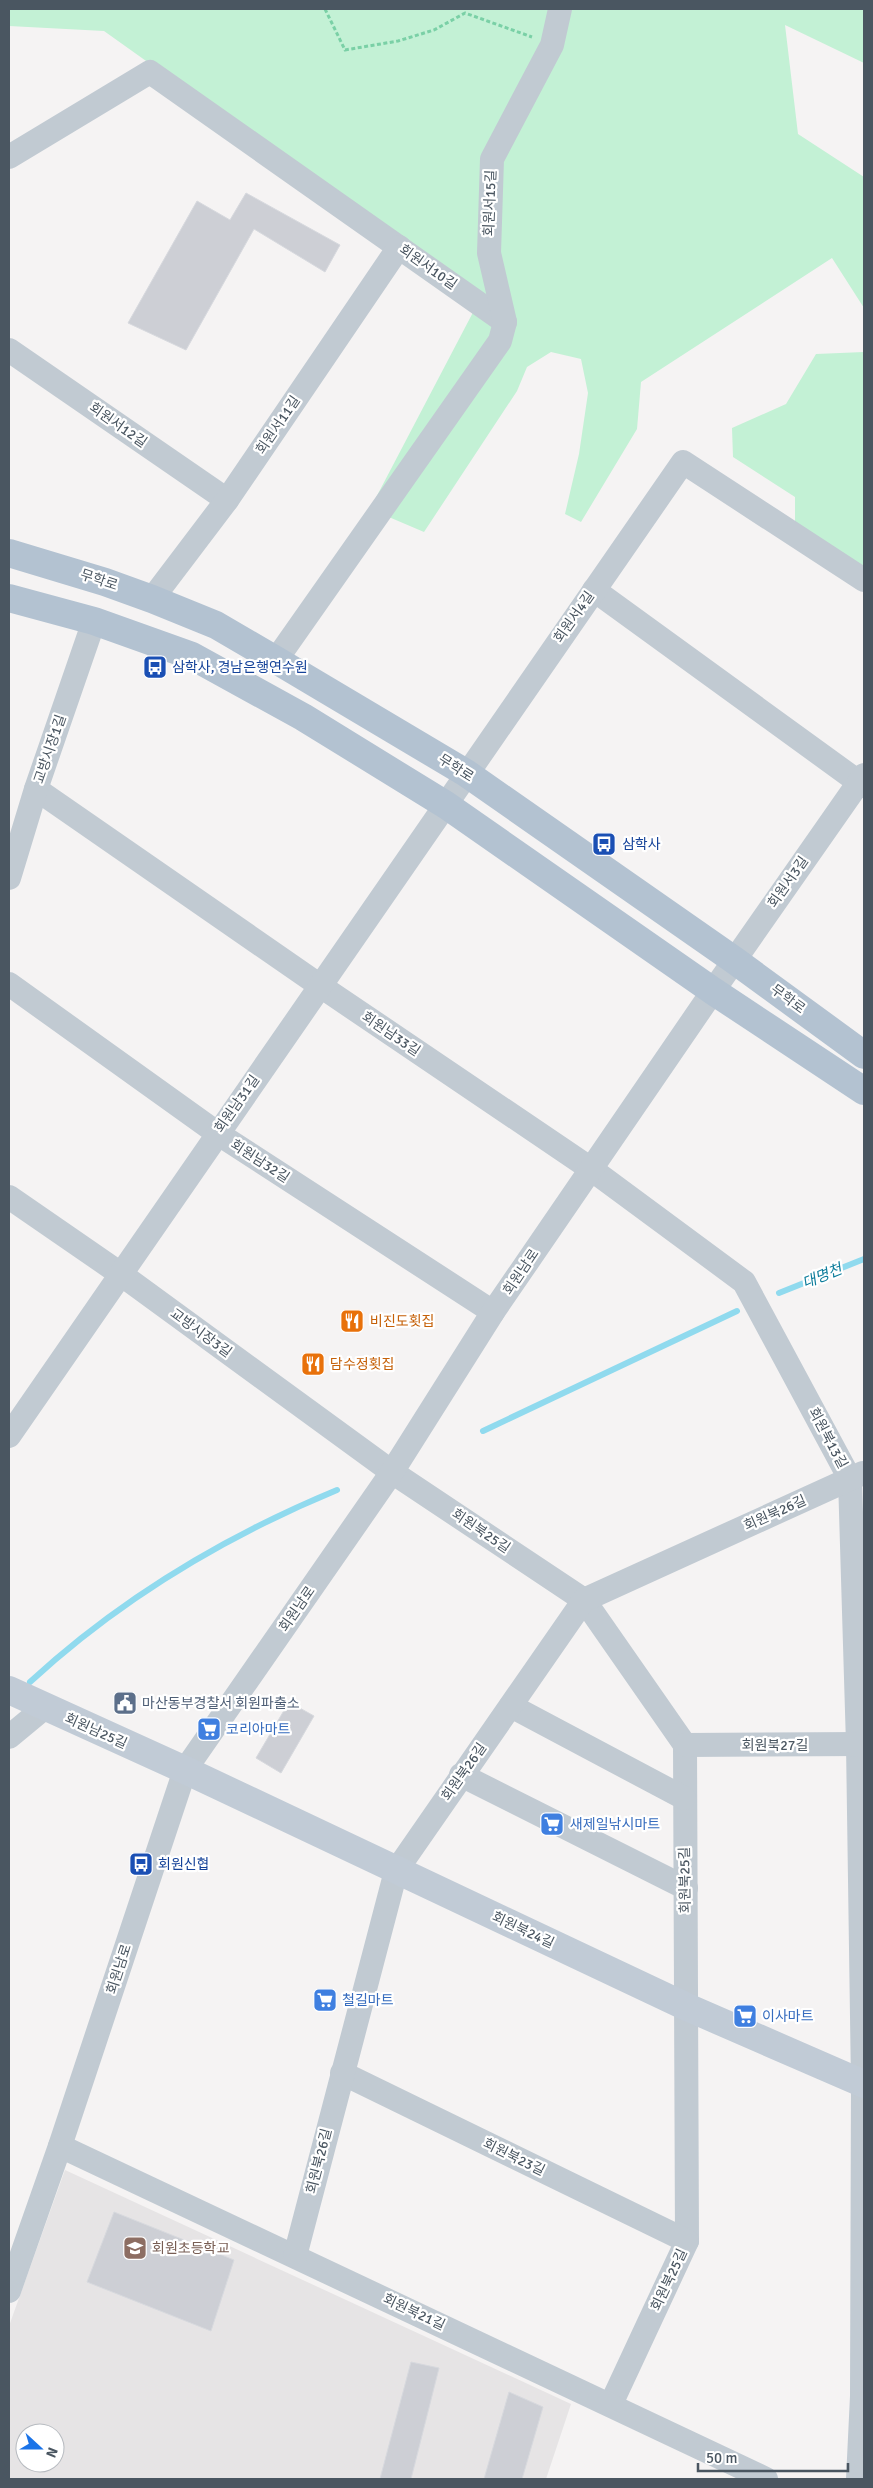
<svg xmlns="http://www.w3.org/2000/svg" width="873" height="2488" viewBox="0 0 873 2488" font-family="Signika,'Noto Sans KR',sans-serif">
<rect width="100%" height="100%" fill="#f5f3f3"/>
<path fill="#e6e4e5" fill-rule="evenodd" d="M65,2170L571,2404L546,2479H9V2326ZM25,2433H55V2463H25Z"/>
<g fill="#c3f1d5">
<polygon points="9,9 864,9 864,63 785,25 798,134 864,177 864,308 832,258 641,382 637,429 581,522 565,514 579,454 588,393 581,359 551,352 527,367 517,391 424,532 370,509 480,299 104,31 9,26"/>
<polygon points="864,352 864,583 795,535 795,497 733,457 732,428 786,404 816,354"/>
</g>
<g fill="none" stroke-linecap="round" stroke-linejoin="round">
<g stroke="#90daee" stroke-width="6">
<polyline points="779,1293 864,1259"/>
<polyline points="483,1431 737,1311"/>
<path d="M30,1682C119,1600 226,1536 337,1490"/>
</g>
</g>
<g fill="#cdcfd5" stroke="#d7d9de">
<polygon points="246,193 340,245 325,272 254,229 186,350 128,323 197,201 230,220"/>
<polygon points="289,1702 314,1716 281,1773 256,1758"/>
<polygon points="114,2212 234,2260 211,2331 87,2282"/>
<polygon points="411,2362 439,2368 411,2479 380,2479"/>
<polygon points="509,2392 543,2407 522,2479 484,2479"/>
</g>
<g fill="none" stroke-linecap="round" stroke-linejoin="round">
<polyline stroke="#7ad0a6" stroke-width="3" stroke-dasharray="4 2.5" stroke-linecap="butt" points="325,9 345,50 398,41 434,30 465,13 532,37"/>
<g stroke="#c1cad2" stroke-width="24">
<polyline points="9,157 150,72 505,322"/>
<polyline points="9,350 227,500"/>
<polyline points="594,590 864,786"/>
<polyline points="152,599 227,500 399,247"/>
<polyline points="276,660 500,341 505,322 489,253 492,159 552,45 560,9"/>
<polyline points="36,789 319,985 591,1169 744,1282 850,1479 858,1744 863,2084 862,2396 858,2479"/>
<polyline points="9,878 36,789 94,621"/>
<polyline points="9,984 217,1133 493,1312"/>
<polyline points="9,1197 122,1275 392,1472 584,1600 685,1745 687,2241 611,2404"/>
<polyline points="9,1436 683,462 864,580"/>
<polyline points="511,1706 684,1798"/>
<polyline points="9,1737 44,1708"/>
<polyline points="685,1745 864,1744"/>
<polyline points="461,1775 686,1888"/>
<polyline points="342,2073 687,2241"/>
<polyline points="60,2146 766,2479"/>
<polyline points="295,2256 396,1871 584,1600 863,1473"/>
<polyline points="9,2291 60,2146 185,1770 392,1472 493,1312 713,991 864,775"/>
</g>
<polyline stroke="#c1cbd6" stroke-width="28" points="9,1690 185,1770 687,2007 864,2084"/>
<g stroke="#b3c2d1" stroke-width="28">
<polyline points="9,553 105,582 152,599 216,625 276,660 466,773 734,960 864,1055"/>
<polyline points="9,598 94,621 192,656 303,717 446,805 713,991 864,1091"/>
</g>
</g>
<defs>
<g id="bus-square" transform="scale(1.25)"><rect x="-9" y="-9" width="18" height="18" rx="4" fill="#1a4fb4" stroke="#fff"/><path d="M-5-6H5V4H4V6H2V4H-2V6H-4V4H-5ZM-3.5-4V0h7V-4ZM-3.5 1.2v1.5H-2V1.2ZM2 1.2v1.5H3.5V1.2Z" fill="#fff"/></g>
<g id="restaurant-square" transform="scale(1.25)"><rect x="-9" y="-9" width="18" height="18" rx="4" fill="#e8710a" stroke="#fff"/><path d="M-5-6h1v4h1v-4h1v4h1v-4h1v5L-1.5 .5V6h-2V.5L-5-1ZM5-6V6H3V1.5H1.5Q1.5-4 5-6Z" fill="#fff"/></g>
<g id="civic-square" transform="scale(1.25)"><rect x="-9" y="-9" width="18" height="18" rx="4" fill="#5c6f8a" stroke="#fff"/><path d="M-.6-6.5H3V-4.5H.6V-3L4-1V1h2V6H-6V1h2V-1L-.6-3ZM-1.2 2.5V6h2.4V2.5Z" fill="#fff"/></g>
<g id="supermarket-square" transform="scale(1.25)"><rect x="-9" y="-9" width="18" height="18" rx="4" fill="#3f7fe0" stroke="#fff"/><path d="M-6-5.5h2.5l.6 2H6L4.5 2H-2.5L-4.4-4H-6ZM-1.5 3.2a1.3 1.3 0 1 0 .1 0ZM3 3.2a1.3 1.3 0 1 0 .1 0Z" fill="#fff"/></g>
<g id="school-square" transform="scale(1.25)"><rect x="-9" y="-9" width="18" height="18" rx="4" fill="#8d6e63" stroke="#fff"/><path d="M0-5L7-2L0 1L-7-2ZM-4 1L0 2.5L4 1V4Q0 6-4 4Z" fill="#fff"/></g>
</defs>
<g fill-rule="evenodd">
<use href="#bus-square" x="155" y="667"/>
<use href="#bus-square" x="604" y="844"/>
<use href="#restaurant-square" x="352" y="1321"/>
<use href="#restaurant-square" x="313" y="1364"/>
<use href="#civic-square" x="125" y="1703"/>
<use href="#supermarket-square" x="209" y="1729"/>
<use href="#supermarket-square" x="552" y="1824"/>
<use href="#bus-square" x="141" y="1864"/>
<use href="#supermarket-square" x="325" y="2000"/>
<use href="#supermarket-square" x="745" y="2016"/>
<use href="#school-square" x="135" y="2248"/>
</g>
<g text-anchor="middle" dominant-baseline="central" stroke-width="4.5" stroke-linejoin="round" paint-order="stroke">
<g font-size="14" fill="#4a5661" stroke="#fff">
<text transform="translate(490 203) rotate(-88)">회원서15길</text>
<text transform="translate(428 267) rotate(35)">회원서10길</text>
<text transform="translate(118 425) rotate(35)">회원서12길</text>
<text transform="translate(278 425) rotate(-56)">회원서11길</text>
<text transform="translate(99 580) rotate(18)">무학로</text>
<text transform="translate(574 617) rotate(-55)">회원서4길</text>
<text transform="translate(50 749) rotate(-71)">교방시장1길</text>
<text transform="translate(456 768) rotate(32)">무학로</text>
<text transform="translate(788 882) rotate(-55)">회원서3길</text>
<text transform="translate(788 999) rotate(36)">무학로</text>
<text transform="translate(391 1034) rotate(34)">회원남33길</text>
<text transform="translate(237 1104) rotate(-55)">회원남31길</text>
<text transform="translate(260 1161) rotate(33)">회원남32길</text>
<text transform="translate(521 1272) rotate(-56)">회원남로</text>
<text transform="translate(201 1333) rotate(36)">교방시장3길</text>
<text transform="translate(828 1438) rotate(62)">회원북13길</text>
<text transform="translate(775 1513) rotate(-24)">회원북26길</text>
<text transform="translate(481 1531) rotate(34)">회원북25길</text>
<text transform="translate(297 1609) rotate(-55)">회원남로</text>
<text transform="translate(96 1731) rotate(24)">회원남25길</text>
<text x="775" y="1745">회원북27길</text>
<text transform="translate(464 1772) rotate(-55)">회원북26길</text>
<text transform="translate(685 1880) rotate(-91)">회원북25길</text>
<text transform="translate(523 1930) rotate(25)">회원북24길</text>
<text transform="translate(119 1969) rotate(-72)">회원남로</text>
<text transform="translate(514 2157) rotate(26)">회원북23길</text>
<text transform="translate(319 2161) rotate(-76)">회원북26길</text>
<text transform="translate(669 2280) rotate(-65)">회원북25길</text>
<text transform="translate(414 2312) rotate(25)">회원북21길</text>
</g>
<g font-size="14" fill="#164399" stroke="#fff" text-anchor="start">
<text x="172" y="667">삼학사, 경남은행연수원</text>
<text x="622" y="844">삼학사</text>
<text x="158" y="1864">회원신협</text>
</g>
<g font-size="14" fill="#c56008" stroke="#fff" text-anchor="start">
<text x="370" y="1321">비진도횟집</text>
<text x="330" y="1364">담수정횟집</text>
</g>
<g font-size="14" fill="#4e5e75" stroke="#fff" text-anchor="start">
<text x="142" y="1703">마산동부경찰서 회원파출소</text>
</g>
<g font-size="14" fill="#366cbe" stroke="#fff" text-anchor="start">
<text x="226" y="1729">코리아마트</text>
<text x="570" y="1824">새제일낚시마트</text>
<text x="342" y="2000">철길마트</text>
<text x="762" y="2016">이사마트</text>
</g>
<g font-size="14" fill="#785e54" stroke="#fff" text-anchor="start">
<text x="152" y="2248">회원초등학교</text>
</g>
<g font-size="15" font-style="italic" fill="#0c7c9b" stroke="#fff">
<text transform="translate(822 1276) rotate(-22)">대명천</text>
</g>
</g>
<rect width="873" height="2488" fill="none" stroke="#4a5661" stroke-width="20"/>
<g transform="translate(40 2448) rotate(111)"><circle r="24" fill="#ffffff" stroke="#b7bbc0"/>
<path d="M0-4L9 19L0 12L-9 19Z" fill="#1a73e8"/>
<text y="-8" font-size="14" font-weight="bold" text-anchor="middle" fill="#4a5661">N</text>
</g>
<path d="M698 2463v8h150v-8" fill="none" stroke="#4a5661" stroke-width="2.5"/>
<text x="706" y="2463" font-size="15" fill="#4a5661" stroke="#ffffff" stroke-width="4" paint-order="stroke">50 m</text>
</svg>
